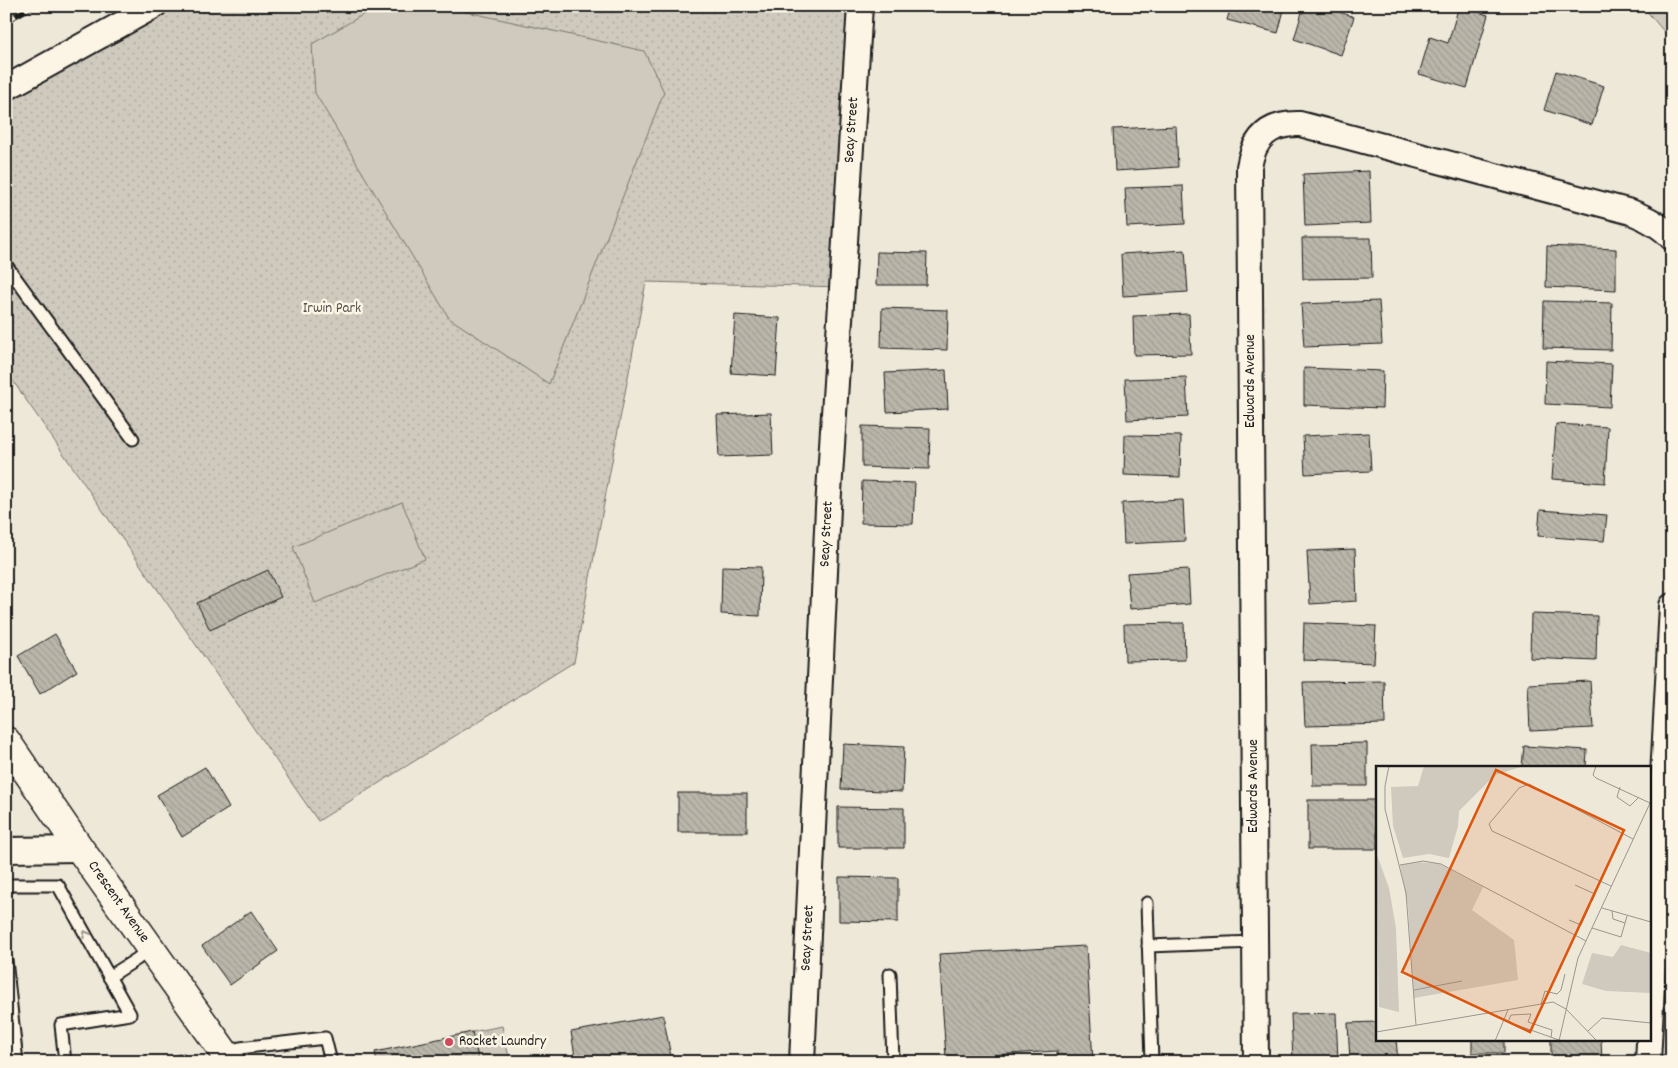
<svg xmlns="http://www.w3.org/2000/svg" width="1678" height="1068" viewBox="0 0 1678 1068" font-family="Dekko,sans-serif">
<defs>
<pattern id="grass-tufts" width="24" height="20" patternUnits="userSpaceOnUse" patternTransform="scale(1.25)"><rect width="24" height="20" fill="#cfcabd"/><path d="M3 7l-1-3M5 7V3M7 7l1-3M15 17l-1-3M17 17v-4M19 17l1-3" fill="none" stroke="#b1ada2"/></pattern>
<pattern id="forest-firs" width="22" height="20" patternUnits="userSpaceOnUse" patternTransform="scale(1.25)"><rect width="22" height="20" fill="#cfcabd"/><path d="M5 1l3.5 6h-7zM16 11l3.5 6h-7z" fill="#b1ada2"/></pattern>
<pattern id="park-dots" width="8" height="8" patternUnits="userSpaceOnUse" patternTransform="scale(1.25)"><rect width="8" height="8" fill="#cfcabd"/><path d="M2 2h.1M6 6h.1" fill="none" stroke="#b1ada2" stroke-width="1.8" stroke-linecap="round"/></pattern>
<pattern id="building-back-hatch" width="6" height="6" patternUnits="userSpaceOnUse" patternTransform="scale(1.25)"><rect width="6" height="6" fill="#bab6aa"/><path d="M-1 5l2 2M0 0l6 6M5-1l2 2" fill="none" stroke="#9f9c92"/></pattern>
</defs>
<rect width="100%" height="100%" fill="#eee8d9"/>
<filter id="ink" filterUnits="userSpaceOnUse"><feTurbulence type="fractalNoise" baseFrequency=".02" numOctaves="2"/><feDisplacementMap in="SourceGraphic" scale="10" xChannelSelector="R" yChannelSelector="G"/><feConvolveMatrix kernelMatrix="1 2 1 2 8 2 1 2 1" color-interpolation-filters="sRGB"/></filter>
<g filter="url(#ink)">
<polygon fill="url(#grass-tufts)" stroke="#76736c" points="502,1026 510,1062 479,1062 472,1032"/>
<polygon fill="url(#forest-firs)" stroke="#76736c" points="1636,6 1672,6 1672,41 1645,9"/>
<polygon fill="url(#park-dots)" stroke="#76736c" points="154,6 860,6 842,287 646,282 574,662 318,821 6,371 6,88"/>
<g fill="#cfcabd" stroke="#76736c">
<polygon points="378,6 440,6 644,51 664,92 549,384 449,318 315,93 312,44"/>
<polygon points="402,502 425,559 315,603 293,547"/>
</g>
<g fill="url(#building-back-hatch)" stroke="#1c1c1c">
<polygon points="1231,6 1285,6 1278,33 1227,20"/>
<polygon points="1304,6 1322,6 1354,17 1341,55 1294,39"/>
<polygon points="1459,6 1488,15 1467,88 1419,74 1430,37 1448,43"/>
<polygon points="1556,71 1604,86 1592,125 1544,110"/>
<polygon points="1176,126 1178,167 1115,171 1113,129"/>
<polygon points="1369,171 1371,223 1305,226 1303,174"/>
<polygon points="1183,186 1185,224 1127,227 1125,188"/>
<polygon points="1302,238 1371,238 1372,278 1303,279"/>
<polygon points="1547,246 1616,249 1616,290 1546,287"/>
<polygon points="1185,250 1188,292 1123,296 1121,254"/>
<polygon points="877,252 927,253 926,285 876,285"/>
<polygon points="1379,301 1382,344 1304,347 1301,304"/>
<polygon points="1544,301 1612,303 1611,350 1543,348"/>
<polygon points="882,308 948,310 947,350 881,348"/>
<polygon points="1189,314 1191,354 1134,355 1133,316"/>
<polygon points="735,315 780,318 776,376 731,373"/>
<polygon points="1546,361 1612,364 1610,407 1545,404"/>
<polygon points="1304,368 1383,371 1382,408 1304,405"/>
<polygon points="946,370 948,409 887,412 885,373"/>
<polygon points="1186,377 1188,417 1127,420 1125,379"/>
<polygon points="771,413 773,455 719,457 717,415"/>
<polygon points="1556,424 1608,427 1605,483 1552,479"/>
<polygon points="862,426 930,428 929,469 862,467"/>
<polygon points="1369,433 1371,471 1305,474 1303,436"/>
<polygon points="1125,435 1181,436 1180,477 1124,475"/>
<polygon points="862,481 915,483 913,524 861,523"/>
<polygon points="1183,500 1185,541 1124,544 1122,503"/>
<polygon points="1540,510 1607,515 1604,541 1538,536"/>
<polygon points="1355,549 1357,601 1310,604 1307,551"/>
<polygon points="722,566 761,567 760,616 721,614"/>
<polygon points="1188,569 1190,604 1130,609 1127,573"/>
<polygon points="268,570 281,597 210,630 197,603"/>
<polygon points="1531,614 1597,616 1596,661 1530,658"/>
<polygon points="1184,623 1185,660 1125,661 1124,624"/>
<polygon points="1304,623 1376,626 1374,663 1303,660"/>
<polygon points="55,634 77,671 40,694 18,656"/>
<polygon points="1384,681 1385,724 1305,726 1303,682"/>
<polygon points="1590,681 1593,728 1530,731 1528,684"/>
<polygon points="1367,743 1367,786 1313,786 1312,744"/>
<polygon points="843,744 904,747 902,792 841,789"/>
<polygon points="1524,746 1587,750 1586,767 1522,767"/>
<polygon points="205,767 229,808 182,837 157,795"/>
<rect x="678" y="793" width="69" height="39"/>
<rect x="1308" y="800" width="69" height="49"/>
<polygon points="838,807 904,808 904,848 838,848"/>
<polygon points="839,877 898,878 898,922 839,921"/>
<polygon points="251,911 278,951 230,985 202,946"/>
<polygon points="1086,946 1093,1062 1058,1062 1057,1051 946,1058 939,954"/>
<polygon points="1336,1013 1338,1062 1293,1062 1291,1014"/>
<polygon points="663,1015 672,1062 644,1062 643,1058 621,1062 576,1062 571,1032"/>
<polygon points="1377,1022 1377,1039 1396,1039 1398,1062 1350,1062 1348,1023"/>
<polygon points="472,1032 479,1062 377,1062 375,1052"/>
<polygon points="1439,1039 1504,1039 1504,1053 1472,1053 1472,1039"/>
<polygon points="1551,1039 1601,1039 1602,1062 1551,1062"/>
<polygon points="184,1053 186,1062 149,1062"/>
</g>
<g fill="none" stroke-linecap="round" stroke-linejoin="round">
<g stroke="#1c1c1c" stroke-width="15">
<g id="lane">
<polyline points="6,265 133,439"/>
<polyline points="6,885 58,885 130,1014 61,1025 65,1062"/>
<polyline points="1147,903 1152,1062"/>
<polyline points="1148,946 1255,942"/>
<polyline points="6,960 17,1062"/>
<polyline points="890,974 893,1062"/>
<polyline points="109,977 137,959 150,948"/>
<polyline points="225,1053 240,1048 325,1038 331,1062"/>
</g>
</g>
<g stroke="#1c1c1c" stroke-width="28">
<g id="street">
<polyline points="6,88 154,6"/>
<polyline points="6,850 80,849"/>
<polyline points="802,1062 828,508 860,6"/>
<path d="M1256,1062L1249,167C1254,137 1270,123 1300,124L1631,212C1646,218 1661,225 1672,238"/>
<polyline points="1648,1062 1672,606"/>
</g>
</g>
<g stroke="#1c1c1c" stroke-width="31">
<polyline id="secondary" points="6,741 80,849 231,1062"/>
</g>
<use href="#lane" stroke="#fcf5e5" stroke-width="11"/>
<use href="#street" stroke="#fcf5e5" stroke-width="24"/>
<use href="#secondary" stroke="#fcf5e5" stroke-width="28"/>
<g stroke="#1c1c1c" stroke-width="5.5">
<polyline id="rail" points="6,21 33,6"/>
</g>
<use href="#rail" stroke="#fcf5e5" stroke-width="4" stroke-dasharray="11" stroke-linecap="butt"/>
</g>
<defs><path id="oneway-chevron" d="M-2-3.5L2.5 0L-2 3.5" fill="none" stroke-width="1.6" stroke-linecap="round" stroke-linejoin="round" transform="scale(1.25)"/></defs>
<use stroke="#97938b" href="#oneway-chevron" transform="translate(86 934) rotate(-119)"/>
</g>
<circle fill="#d1495b" stroke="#fcf5e5" stroke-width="2" cx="449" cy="1042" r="5"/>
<g text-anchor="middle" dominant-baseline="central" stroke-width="5" stroke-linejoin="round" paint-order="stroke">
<g font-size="15" fill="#1c1c1c" stroke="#fcf5e5">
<text transform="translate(852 130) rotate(-86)">Seay Street</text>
<text transform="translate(1251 381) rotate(-90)">Edwards Avenue</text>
<text transform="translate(827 534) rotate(-87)">Seay Street</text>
<text transform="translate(1254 786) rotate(-90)">Edwards Avenue</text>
<text transform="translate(118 902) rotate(55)">Crescent Avenue</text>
<text transform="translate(808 938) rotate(-87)">Seay Street</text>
</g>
<g font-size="15" fill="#52504c" stroke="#fcf5e5">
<text x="332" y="309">Irwin Park</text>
</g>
<g font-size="15" fill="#1c1c1c" stroke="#fcf5e5" text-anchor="start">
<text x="459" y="1042">Rocket Laundry</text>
</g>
</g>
<g transform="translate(1376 766)">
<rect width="275" height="275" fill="#eee8d9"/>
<path d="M48,0H148L119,9L83,45L82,60L73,92L53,88L27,92L17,60L15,21L42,20ZM0,86L13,122L20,162L23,246L3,241ZM245,179L275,187V227L230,225L206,218L216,187L237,191Z" fill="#cfcabd"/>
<path d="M39,96L62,97L107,121L96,144L138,174L142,214L38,232L32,142L24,99Z" fill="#cfcabd"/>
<path d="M39,103L71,105L67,121L45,145L37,141L33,107ZM74,131L103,162L89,170L54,174L48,171L47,158L68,132ZM109,186H117L116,202H108Z" fill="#cfcabd"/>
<path fill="none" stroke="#9a968d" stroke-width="1" d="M13,0L9,20V43L30,127L40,259M220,0L217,9L220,12L274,37M244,21L241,31L254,40L263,31M24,99L47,95L65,98L210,175M199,119L219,128L216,135M235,120L116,65L113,58L143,22L153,18L257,73M226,142L275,156M236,145L237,153L249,157M193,154L205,159L214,139M216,162L245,171L251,150M38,224L86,215M165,238L169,225L181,228L185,224L189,208M212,265L226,252L275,257M0,266L177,236L190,243L221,275M175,271L176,264L152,256L155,248L135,249L132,256L183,274M119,275L132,244M183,275L202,192L275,35"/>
<path fill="#de560d" fill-opacity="0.15" stroke="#de560d" stroke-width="2.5" d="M120,4L248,64L154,266L26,206Z"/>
<rect width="275" height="275" fill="none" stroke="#1c1c1c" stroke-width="2.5"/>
</g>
<rect width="1678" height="1068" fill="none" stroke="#fcf5e5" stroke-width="25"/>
<rect x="12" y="12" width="1653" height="1043" fill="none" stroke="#1c1c1c" stroke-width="2" filter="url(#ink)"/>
</svg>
